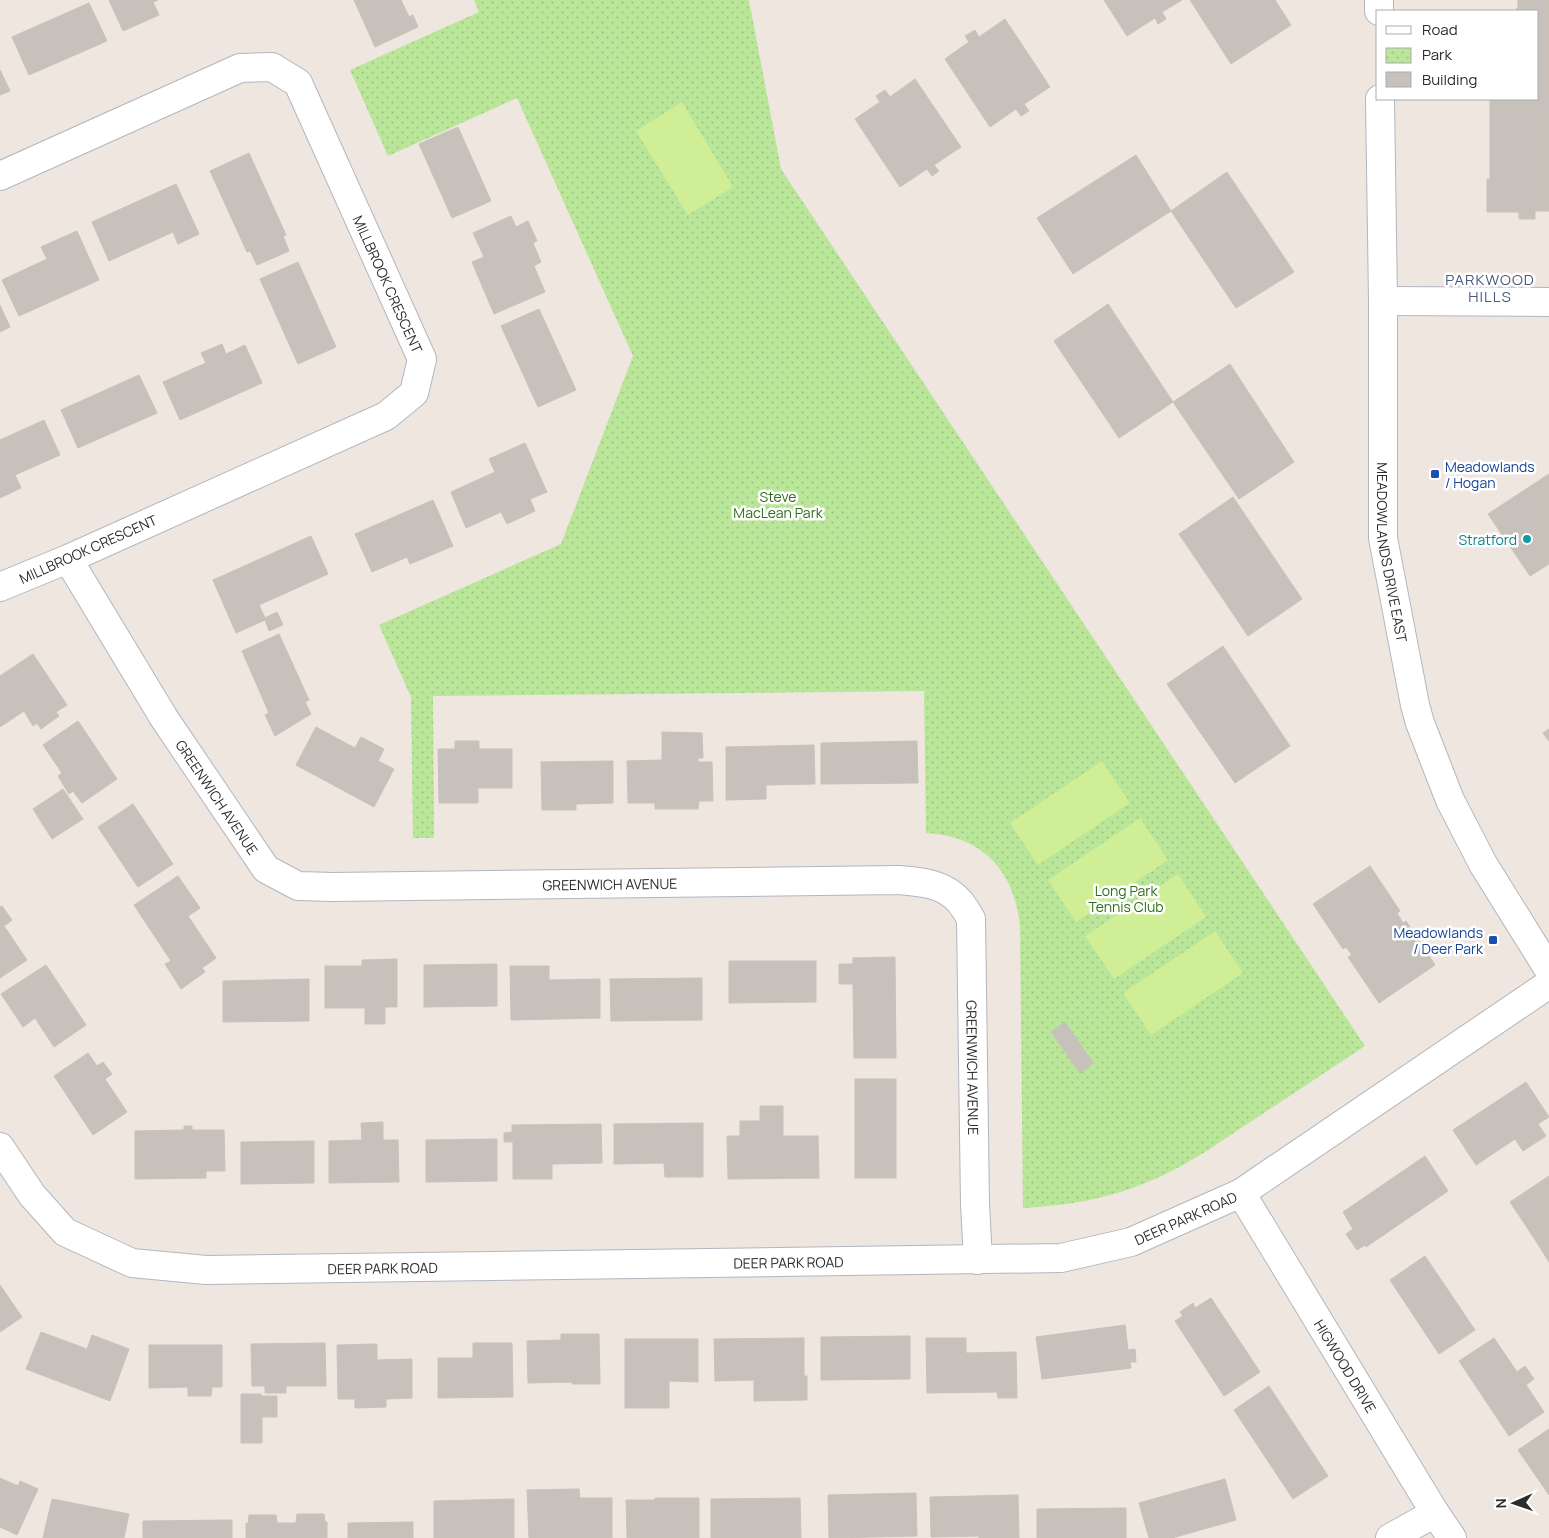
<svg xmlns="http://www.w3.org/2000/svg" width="1549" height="1538" viewBox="0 0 1549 1538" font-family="Manrope,sans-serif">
<defs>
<pattern id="park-dots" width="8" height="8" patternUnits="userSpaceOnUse" patternTransform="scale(1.25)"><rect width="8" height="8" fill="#bae699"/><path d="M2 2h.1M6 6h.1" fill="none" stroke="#a0c584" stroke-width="1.8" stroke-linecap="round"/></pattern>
</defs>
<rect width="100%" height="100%" fill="#eee6df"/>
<path fill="url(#park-dots)" d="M474,0H749L781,169L1365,1046L1205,1152C1144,1190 1095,1204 1023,1208L1020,925C1014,870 982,836 926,833L924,691L433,696L434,838H413L411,697L379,625L561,544L633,356L517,98L388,156L350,70L479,12Z"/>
<g fill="#d0ee95">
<polygon points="682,102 733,187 688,215 636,131"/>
<polygon points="1102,761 1130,803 1038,865 1010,823"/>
<polygon points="1140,818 1168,860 1076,922 1048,880"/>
<polygon points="1178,874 1206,917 1114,979 1085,936"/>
<polygon points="1215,931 1243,973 1151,1035 1123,993"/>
</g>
<g fill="#c6c1ba" stroke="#cac2b8">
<polygon points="109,0 158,0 153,2 159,15 123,31"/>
<polygon points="354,0 401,0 409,17 413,15 418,27 375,47"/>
<polygon points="1104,0 1182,0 1162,12 1166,19 1158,24 1155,18 1127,36"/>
<polygon points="1190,0 1275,0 1291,25 1231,64"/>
<polygon points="1518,0 1549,0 1549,211 1535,211 1535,219 1519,219 1519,212 1487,212 1487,179 1490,180 1490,99 1538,99 1538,11 1516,11 1517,8 1518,8"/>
<polygon points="89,3 107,41 29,75 12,37"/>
<polygon points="1005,19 1050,87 1024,104 1029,111 1021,116 1016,109 990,127 945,59 969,42 965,36 975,30 979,37"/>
<polygon points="0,70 10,91 0,95"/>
<polygon points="915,79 961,147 934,165 939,171 932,176 927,169 900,187 855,119 880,102 876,96 885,90 890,97"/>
<polygon points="458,127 491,201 452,218 419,144"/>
<polygon points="249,153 286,235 283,236 289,251 257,265 250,251 247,252 210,171"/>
<polygon points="1136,155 1171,211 1073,274 1037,218"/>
<polygon points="1227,172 1294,272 1236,308 1171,211"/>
<polygon points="176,184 199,234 178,244 173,232 109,261 92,222"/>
<polygon points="511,216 516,227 528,221 537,241 533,243 541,262 534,266 545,292 494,314 472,262 484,257 473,233"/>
<polygon points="77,231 99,280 19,316 2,280 47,259 41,247"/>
<polygon points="298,262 336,347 298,364 260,279"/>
<polygon points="1108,304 1173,402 1119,438 1054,341"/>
<polygon points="0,305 10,327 0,332"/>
<polygon points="539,309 576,390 538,407 501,326"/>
<polygon points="222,344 226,354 245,345 262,383 180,420 163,382 206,363 201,353"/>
<polygon points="1230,364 1294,462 1239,499 1173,402"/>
<polygon points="139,375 157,413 78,448 61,410"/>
<polygon points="44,420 60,455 15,475 21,488 0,498 0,440"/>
<polygon points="525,443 547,492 530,499 535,511 507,524 501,512 466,528 451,492 495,472 489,459"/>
<polygon points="1549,474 1549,564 1530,576 1488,514"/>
<polygon points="1233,497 1302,599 1248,636 1179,534"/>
<polygon points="433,500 453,546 410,564 407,557 372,572 355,534"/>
<polygon points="311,536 328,574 259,605 265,618 277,612 283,625 269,631 265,620 236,633 213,580"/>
<polygon points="279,634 309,700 305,702 311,714 275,736 265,715 269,713 242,651"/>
<polygon points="1223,646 1290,746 1235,783 1167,684"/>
<polygon points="33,654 67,705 56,712 59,716 41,729 37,723 33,726 24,711 0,727 0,676"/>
<polygon points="78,721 117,779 82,803 73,791 69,794 58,776 62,773 43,745"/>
<polygon points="316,727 355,748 361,737 384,749 378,761 394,769 374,807 296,765"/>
<polygon points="1549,729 1549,741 1543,733"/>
<polygon points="662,732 702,733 703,758 698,758 698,762 712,762 713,801 699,801 698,809 655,809 655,803 628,803 627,761 662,760"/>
<polygon points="455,741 479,741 479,749 512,749 512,788 478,788 478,803 439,803 438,749 455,749"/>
<polygon points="917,741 918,783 821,784 821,743"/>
<polygon points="814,745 815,784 766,785 766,799 726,800 726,747"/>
<polygon points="613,761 613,803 576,804 576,810 542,810 541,762"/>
<polygon points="63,789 83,819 52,839 33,809"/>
<polygon points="133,804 173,864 138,887 98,827"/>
<polygon points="1370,866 1400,911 1397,913 1403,923 1406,921 1435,965 1379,1003 1348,957 1352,955 1346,947 1343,949 1313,904"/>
<polygon points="178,876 200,908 188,916 216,958 202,968 205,972 181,989 165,964 171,961 134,905"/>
<polygon points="2,906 12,920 4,926 27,960 0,978 0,907"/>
<polygon points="895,957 896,1058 854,1058 853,984 839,984 839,964 853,964 853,958"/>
<polygon points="397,959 397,1007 385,1007 385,1024 365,1024 365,1008 325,1008 325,966 362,966 362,960"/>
<polygon points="729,961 816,961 816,1002 729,1003"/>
<polygon points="497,964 497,1006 424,1007 424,965"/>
<polygon points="46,965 86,1025 54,1047 35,1018 23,1027 1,994"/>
<polygon points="510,966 549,966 549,980 600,979 600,1018 511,1020"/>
<polygon points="702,978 702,1020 611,1021 610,979"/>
<polygon points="309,979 309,1021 223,1022 223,981"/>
<polygon points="1065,1022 1093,1063 1080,1073 1051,1032"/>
<polygon points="88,1053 97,1066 103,1062 112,1074 105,1079 127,1112 93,1135 54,1076"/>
<rect x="855" y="1079" width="41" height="99"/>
<polygon points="1526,1082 1549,1117 1538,1124 1546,1136 1523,1151 1515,1139 1476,1165 1453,1130"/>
<polygon points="760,1106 783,1106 783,1136 818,1136 819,1178 728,1179 727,1136 740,1136 740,1121 760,1121"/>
<polygon points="383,1122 383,1140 398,1140 399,1182 329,1183 329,1141 362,1140 361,1123"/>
<polygon points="703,1123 703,1177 665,1177 664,1163 614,1164 614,1124"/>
<polygon points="601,1124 602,1163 552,1164 552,1179 513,1179 513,1142 504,1142 504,1133 512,1132 512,1125"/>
<polygon points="184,1126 192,1126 192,1130 224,1130 225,1171 206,1171 206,1178 135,1179 135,1131 184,1130"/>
<polygon points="497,1139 497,1181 426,1182 426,1140"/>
<polygon points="314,1141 314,1183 241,1184 241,1142"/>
<polygon points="1425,1156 1448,1191 1366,1247 1365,1245 1357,1250 1346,1234 1353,1229 1343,1212"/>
<polygon points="1549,1176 1549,1228 1534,1238 1510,1202"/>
<polygon points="1549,1228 1549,1262 1534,1238"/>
<polygon points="1425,1256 1475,1330 1439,1354 1390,1280"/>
<polygon points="0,1285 22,1317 0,1332"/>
<polygon points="1211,1298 1260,1372 1224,1396 1175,1321 1183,1316 1180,1312 1193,1303 1195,1308"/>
<polygon points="1125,1325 1128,1350 1135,1349 1136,1362 1130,1362 1131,1368 1042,1379 1036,1337"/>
<polygon points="41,1332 87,1349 92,1335 129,1349 110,1401 26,1369"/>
<polygon points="561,1334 599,1334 600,1384 572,1384 572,1382 528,1383 527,1341 561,1340"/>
<polygon points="910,1336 910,1379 821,1380 821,1337"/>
<polygon points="804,1338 804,1376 807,1376 807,1400 754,1401 754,1380 715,1381 714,1339"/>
<polygon points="926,1338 966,1338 966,1353 1016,1352 1017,1398 998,1398 997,1392 927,1393"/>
<polygon points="1494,1338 1517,1372 1525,1366 1534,1379 1526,1385 1544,1412 1509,1436 1459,1361"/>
<polygon points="625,1339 698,1339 698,1382 669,1381 669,1408 625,1408"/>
<polygon points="325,1343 326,1386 286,1386 286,1393 265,1393 265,1386 252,1386 251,1344"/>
<polygon points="473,1343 512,1343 513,1397 438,1398 438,1358 473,1358"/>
<polygon points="377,1344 377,1360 412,1359 412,1398 386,1399 386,1407 355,1408 355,1399 338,1399 337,1345"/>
<polygon points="149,1345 222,1345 222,1387 212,1387 211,1396 188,1396 188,1387 149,1388"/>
<polygon points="1269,1386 1328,1476 1293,1499 1234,1410"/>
<polygon points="241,1394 261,1394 261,1396 277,1396 277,1417 262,1417 262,1443 241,1443"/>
<polygon points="1549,1429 1549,1495 1518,1450"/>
<polygon points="0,1478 18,1486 20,1481 38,1489 17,1535 0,1527"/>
<polygon points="1225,1479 1236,1520 1172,1538 1149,1538 1139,1503"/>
<polygon points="579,1489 580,1498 612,1498 612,1538 529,1538 527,1490"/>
<polygon points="916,1493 917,1536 829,1538 828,1495"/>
<polygon points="1018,1495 1019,1538 979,1538 979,1536 931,1537 930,1497"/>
<polygon points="655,1498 699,1498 699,1538 627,1538 626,1500 655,1500"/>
<polygon points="800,1498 801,1538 711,1538 711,1499"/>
<polygon points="52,1499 129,1514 124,1538 43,1538"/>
<polygon points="514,1499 514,1538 434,1538 434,1501"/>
<polygon points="1126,1508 1126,1538 1037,1538 1037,1509"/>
<polygon points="297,1514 324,1514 325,1522 327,1522 327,1538 246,1538 246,1523 248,1524 249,1515 276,1515 277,1523 296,1523"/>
<polygon points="232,1520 232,1538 143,1538 143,1521"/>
<polygon points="413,1522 413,1538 348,1538 348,1523"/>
</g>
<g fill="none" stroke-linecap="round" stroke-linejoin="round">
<g stroke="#b2b6c0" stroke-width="30">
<g id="minor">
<path id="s1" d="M0,176L240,68L272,67L298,83L422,359L414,393L386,416L68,559L0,587"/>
<polyline points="1383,301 1549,302"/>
<path id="s2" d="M68,559L164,718L266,869L298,886L333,887L898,880C921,882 944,883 960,902C964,907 968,913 971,919L975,1204L978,1260"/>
<path id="s3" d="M0,1147L32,1195L65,1232L132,1263L206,1270L1061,1258L1131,1242L1241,1193L1549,984"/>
<path id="s4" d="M1241,1193L1435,1513L1452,1538"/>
<polyline points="1390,1538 1435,1513"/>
</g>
</g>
<g stroke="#b2b6c0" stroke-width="30">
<g id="secondary">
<polyline points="1379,0 1379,11"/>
<path id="s5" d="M1380,99L1383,301V538L1415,705L1420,723L1450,800L1483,864L1549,970"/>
</g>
</g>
<use href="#minor" stroke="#fff" stroke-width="28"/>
<use href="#secondary" stroke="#fff" stroke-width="28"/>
</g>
<g fill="#1a4fb4" stroke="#fff" stroke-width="2">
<rect x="1430" y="469" width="10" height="10" rx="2.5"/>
<rect x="1488" y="935" width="10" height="10" rx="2.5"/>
</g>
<circle fill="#0f9aa8" stroke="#fff" stroke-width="2" cx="1527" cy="539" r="5"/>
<g text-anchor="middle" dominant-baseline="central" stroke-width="5" stroke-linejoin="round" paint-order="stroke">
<g font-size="14" fill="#2c2c2c" stroke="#fff">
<text stroke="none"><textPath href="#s1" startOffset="546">MILLBROOK CRESCENT</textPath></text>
<text transform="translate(88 549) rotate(-24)">MILLBROOK CRESCENT</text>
<text stroke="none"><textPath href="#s5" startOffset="454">MEADOWLANDS DRIVE EAST</textPath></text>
<text stroke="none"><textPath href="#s2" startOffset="281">GREENWICH AVENUE</textPath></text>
<text stroke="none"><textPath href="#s2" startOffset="716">GREENWICH AVENUE</textPath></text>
<text stroke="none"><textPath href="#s2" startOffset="1241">GREENWICH AVENUE</textPath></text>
<text stroke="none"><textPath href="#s3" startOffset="1242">DEER PARK ROAD</textPath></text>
<text stroke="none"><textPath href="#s3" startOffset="838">DEER PARK ROAD</textPath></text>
<text stroke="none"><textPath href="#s3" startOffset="432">DEER PARK ROAD</textPath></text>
<text stroke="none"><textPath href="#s4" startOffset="202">HIGWOOD DRIVE</textPath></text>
</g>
<g font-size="14" fill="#164399" stroke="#fff" text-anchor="start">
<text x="1445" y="466">Meadowlands<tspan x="1445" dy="16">/ Hogan</tspan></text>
<text x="1483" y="932" text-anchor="end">Meadowlands<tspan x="1483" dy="16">/ Deer Park</tspan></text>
</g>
<g font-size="14" fill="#316e18" stroke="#fff">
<text x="778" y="496">Steve<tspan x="778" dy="16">MacLean Park</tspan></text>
<text x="1126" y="890">Long Park<tspan x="1126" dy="16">Tennis Club</tspan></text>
</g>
<g font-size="14" fill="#0d838f" stroke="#fff" text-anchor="end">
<text x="1517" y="539">Stratford</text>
</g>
<g font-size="15" letter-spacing="1" fill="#4a5980" stroke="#fff">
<text x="1490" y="279">PARKWOOD<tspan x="1490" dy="17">HILLS</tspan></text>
</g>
</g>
<rect x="1376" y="10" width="162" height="90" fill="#ffffff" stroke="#ababab"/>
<rect x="1386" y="26" width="25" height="8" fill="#ffffff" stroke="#ababab"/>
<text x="1422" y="35" font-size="15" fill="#2c2c2c">Road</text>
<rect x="1386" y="48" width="25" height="15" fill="url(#park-dots)" stroke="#ababab"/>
<text x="1422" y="60" font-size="15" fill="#2c2c2c">Park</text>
<rect x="1386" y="72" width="25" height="15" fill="#c6c1ba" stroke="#ababab"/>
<text x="1422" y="85" font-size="15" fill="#2c2c2c">Building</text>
<g transform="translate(1514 1503) rotate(268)" stroke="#ffffff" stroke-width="4" paint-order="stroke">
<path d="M0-4L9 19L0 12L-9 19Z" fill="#2c2c2c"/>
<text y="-8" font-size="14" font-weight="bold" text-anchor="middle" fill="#2c2c2c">N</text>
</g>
</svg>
